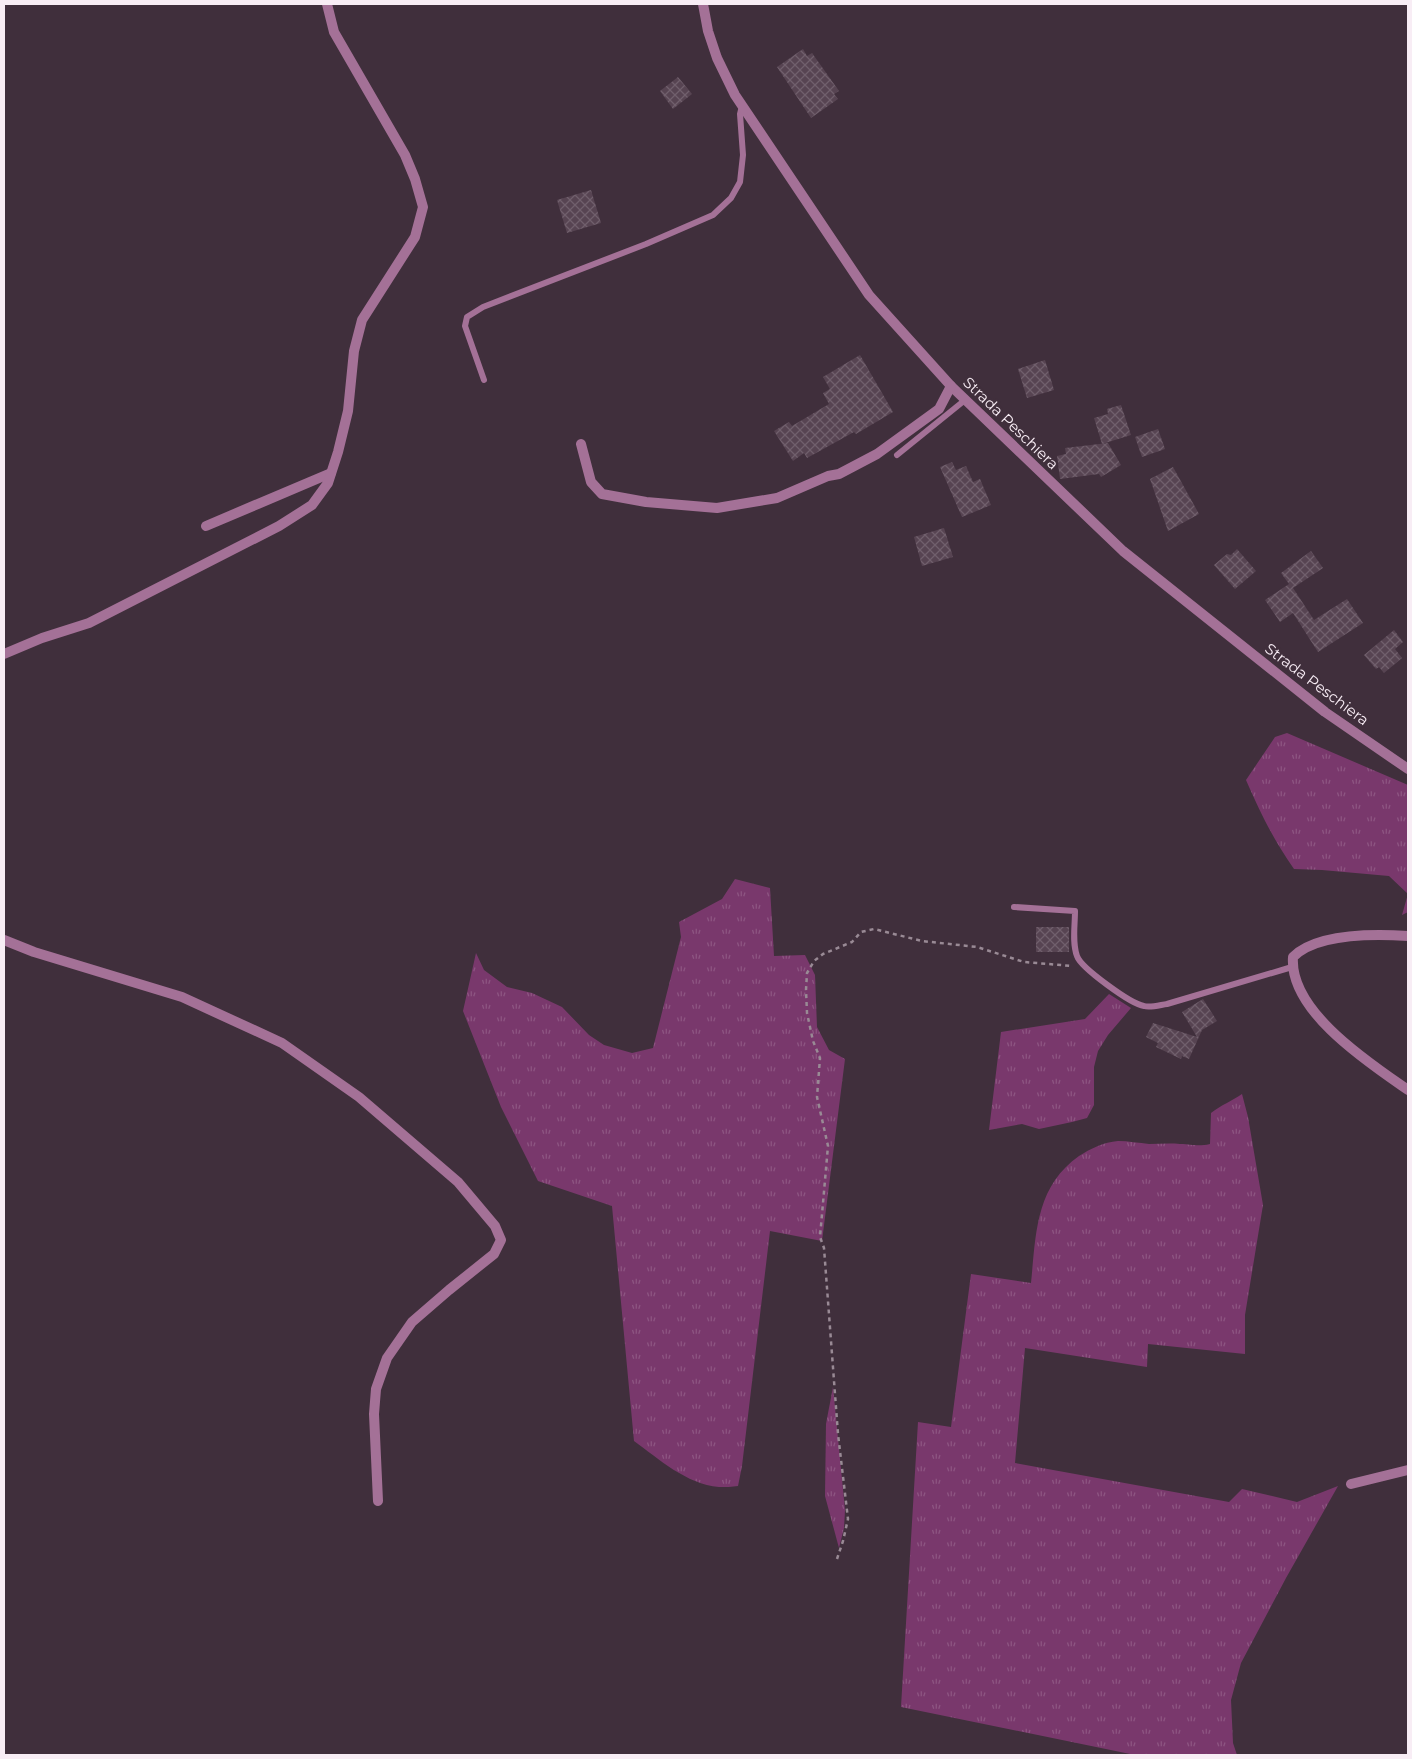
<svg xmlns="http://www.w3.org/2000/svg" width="1412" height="1759" viewBox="0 0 1412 1759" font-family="Montserrat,sans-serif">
<defs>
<pattern id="grass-tufts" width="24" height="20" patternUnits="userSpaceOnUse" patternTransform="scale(1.25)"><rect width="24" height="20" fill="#79386c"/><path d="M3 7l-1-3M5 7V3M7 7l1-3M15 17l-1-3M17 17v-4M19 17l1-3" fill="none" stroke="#8d5582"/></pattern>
<pattern id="building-cross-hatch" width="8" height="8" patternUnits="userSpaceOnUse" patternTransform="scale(1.25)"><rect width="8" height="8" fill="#574452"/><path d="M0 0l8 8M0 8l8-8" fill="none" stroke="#705f6c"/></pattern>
</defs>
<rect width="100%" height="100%" fill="#402f3c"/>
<g fill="url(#grass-tufts)">
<path d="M1287,733L1408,785V912L1402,915L1408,894L1389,876L1322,870L1294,869C1273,839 1261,814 1246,780L1275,737Z"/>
<path d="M735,879L770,888L774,956L805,955L815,975L817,1027L829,1050L845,1059L822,1241L770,1231L742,1466L738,1486C732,1487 725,1487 719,1487C686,1484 659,1459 634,1441L612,1206L538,1181L501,1107L463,1011L476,953L484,970L507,987L532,993L562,1007L589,1035L604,1045L632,1053L653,1048L681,937L679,922L722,899Z"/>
<polygon points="1109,994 1131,1008 1108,1035 1098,1051 1094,1067 1094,1105 1087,1118 1072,1122 1039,1129 1022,1124 989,1130 1001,1032 1085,1019"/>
<path d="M1242,1094L1248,1117L1263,1205L1245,1315V1354L1148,1344L1147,1367L1025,1348L1015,1463L1229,1502L1242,1489L1297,1502L1338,1486L1286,1578L1241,1663L1231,1700L1233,1743L1237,1755H1135L901,1707L918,1422L951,1427L971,1274L1031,1283C1036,1235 1035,1187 1079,1156C1090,1149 1104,1142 1118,1141C1128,1141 1139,1143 1149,1144C1159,1144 1169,1143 1180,1144C1192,1144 1197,1147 1210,1144L1211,1113C1221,1105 1232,1101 1242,1094Z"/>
<polygon points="833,1387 845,1510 844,1528 839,1548 825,1496 826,1424"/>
</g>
<g fill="url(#building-cross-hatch)">
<polygon points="803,49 807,56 812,53 839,91 834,94 838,99 811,118 777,67"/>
<polygon points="678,77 692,94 673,109 660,91"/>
<polygon points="591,190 601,223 567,233 557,200"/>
<polygon points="860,355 893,412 856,434 854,432 807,458 804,453 793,461 774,431 789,422 792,426 829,404 823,393 830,389 823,377"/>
<polygon points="1045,360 1054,390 1027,398 1018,369"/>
<polygon points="1121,405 1131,435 1102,444 1094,418 1108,414 1107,409"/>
<polygon points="1158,429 1165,449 1142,457 1135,437"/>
<polygon points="1108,443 1121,465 1101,477 1099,474 1060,479 1057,456 1066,454 1065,448"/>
<polygon points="952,462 956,470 966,466 973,482 980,479 991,505 962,517 940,467"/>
<polygon points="1173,467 1199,514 1168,531 1150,479"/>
<polygon points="944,528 953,557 922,566 914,537"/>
<polygon points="1237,549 1256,571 1235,589 1214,565 1227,554 1231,555"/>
<polygon points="1311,551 1323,568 1293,588 1314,620 1347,599 1363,623 1318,652 1293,613 1280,622 1265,600 1289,584 1281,573"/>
<polygon points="1394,630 1403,642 1395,649 1402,658 1384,673 1379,667 1376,669 1364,655"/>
<rect x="1036" y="927" width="33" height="25"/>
<polygon points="1203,999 1217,1021 1202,1030 1189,1059 1182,1056 1181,1059 1156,1047 1158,1043 1146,1037 1153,1023 1197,1037 1182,1012"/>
</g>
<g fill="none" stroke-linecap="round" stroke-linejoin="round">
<polyline stroke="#998a95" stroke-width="2.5" stroke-dasharray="4 4" stroke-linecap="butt" points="837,1559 843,1541 848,1519 838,1434 824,1248 820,1237 828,1146 817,1097 820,1058 813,1041 807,1013 806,990 807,973 814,961 823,954 852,942 861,932 874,929 922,941 977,947 1024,962 1072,966"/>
<g stroke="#a47197" stroke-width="6">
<polyline points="484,380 465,326 467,317 483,307 646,244 713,215 731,198 740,182 743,155 740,114 742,106"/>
<polyline points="897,455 965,400"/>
<path d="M1014,907L1075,911C1075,925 1072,943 1077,956C1081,968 1131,1004 1144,1006C1150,1008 1160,1005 1167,1004L1292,967"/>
</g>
<g stroke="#a47197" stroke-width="10">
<polyline points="703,4 708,31 717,58 735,95 869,295 951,386 1123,551 1325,712 1408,769"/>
<polyline points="581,444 591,482 602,494 646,502 717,508 777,498 828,476 839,474 877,454 939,409 951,386"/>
<polyline points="206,526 331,473"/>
<polyline points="4,654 42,638 89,623 279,526 312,505 328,483 338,452 348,411 354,351 362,320 415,237 423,207 415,179 405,155 334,32 327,4"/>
<path d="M1408,936C1376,934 1317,933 1293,957C1289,1011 1369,1063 1408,1090"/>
<polyline points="4,940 34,952 182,997 282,1043 359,1097 458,1182 495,1226 501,1240 494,1254 449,1290 412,1322 387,1358 376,1389 374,1414 378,1501"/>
<polyline points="1351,1484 1408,1470"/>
</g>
</g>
<g text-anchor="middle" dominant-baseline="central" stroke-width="5" stroke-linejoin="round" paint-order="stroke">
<g font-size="15" fill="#f8edf5" stroke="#402f3c">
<text transform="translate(1011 423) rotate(44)">Strada Peschiera</text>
<text transform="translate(1317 684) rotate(37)">Strada Peschiera</text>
</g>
</g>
<rect width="1412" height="1759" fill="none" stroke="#f8edf5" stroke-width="10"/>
</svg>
